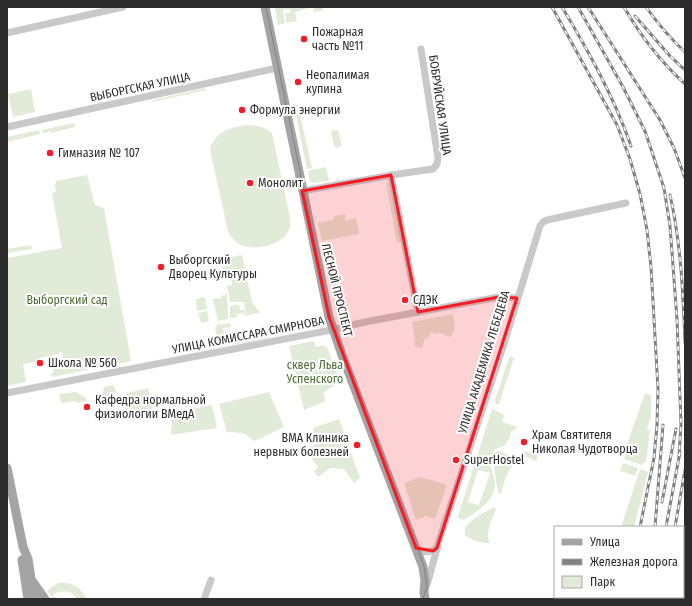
<svg xmlns="http://www.w3.org/2000/svg" width="692" height="606" viewBox="0 0 692 606" font-family="'Fira Sans Condensed',sans-serif">
<rect width="100%" height="100%" fill="#fff"/>
<g fill="#e1ebd7" fill-rule="evenodd">
<polygon points="281,7 323,7 323,10 314,12 313,7 295,12 297,21 287,23 285,14 291,12 289,9 283,10 285,23 278,25 275,8"/>
<polygon points="205,88 206,90 152,102 153,100"/>
<polygon points="31,89 35,112 13,117 8,94"/>
<polygon points="298,105 312,168 307,169 294,106"/>
<polygon points="74,123 75,127 51,133 51,131 43,133 42,130"/>
<path d="M248,125C258,125 264,127 272,133L290,218C290,222 291,227 289,230C282,246 253,252 239,244C234,241 231,237 228,232L210,149C215,131 232,127 248,125Z"/>
<polygon points="39,130 40,134 7,142 7,137"/>
<polygon points="338,130 342,146 336,148 334,145 331,131"/>
<polygon points="326,167 329,181 312,183 310,181 308,171"/>
<polygon points="87,175 95,205 104,208 131,361 52,377 51,374 54,371 52,368 50,368 50,365 64,362 62,352 59,352 59,354 40,358 42,366 38,367 35,366 34,362 23,364 26,382 7,386 7,258 62,248 52,193 56,192 55,186 56,181"/>
<polygon points="387,181 389,184 401,242 397,243 386,183"/>
<polygon points="345,214 345,220 346,221 356,218 359,234 322,241 318,223 320,222 327,229 321,222 331,220 335,224 332,220 334,219 335,216"/>
<polygon points="31,245 32,249 7,253 7,249"/>
<polygon points="242,255 252,302 260,313 248,315 245,310 244,302 230,302 227,286 232,285 231,277 224,278 222,267 228,266 227,258"/>
<polygon points="225,287 227,295 228,319 218,321 213,299 221,298 221,296 226,295"/>
<polygon points="203,297 205,299 207,309 197,311 196,300 197,299"/>
<polygon points="239,305 240,310 244,310 248,316 245,316 244,313 237,314 237,317 230,318 230,306"/>
<polygon points="207,311 209,321 201,323 198,313"/>
<path d="M453,314C454,323 457,330 450,337L439,332L438,334L431,332L428,339L425,338L422,348L414,346L415,339L412,322Z"/>
<polygon points="230,323 231,327 223,328 225,339 218,340 215,328 217,325"/>
<polygon points="269,334 270,338 219,347 218,344"/>
<polygon points="314,341 316,347 323,345 327,347 340,382 323,393 326,401 304,410 289,346"/>
<polygon points="511,356 514,358 499,404 496,404 495,400 509,358"/>
<polygon points="114,385 116,392 109,394 109,396 102,398 104,387"/>
<polygon points="148,388 153,410 132,415 127,393"/>
<polygon points="76,392 86,398 87,401 76,403 76,401 61,403 59,394"/>
<polygon points="269,392 284,427 255,441 243,433 227,432 219,404"/>
<polygon points="645,393 651,395 651,418 647,429 650,430 646,462 644,462 642,465 624,459 626,453 624,453"/>
<polygon points="212,405 217,428 171,435 172,413"/>
<path d="M492,409L503,414L504,417L502,422L518,427L511,432L509,439L504,446L495,449C484,464 495,470 495,485C494,502 476,512 464,520L458,518V516ZM478,470L490,473L479,505L468,502Z"/>
<polygon points="339,419 360,478 354,483 344,469 330,468 318,477 314,471 318,467 309,455 312,452 309,448 318,443 313,428"/>
<polygon points="540,435 544,436 536,461 524,455 523,451 536,454 538,449 535,448"/>
<path d="M497,451C506,453 512,456 515,464C506,470 504,484 501,494L498,493L493,461Z"/>
<polygon points="623,463 638,468 635,476 620,471"/>
<polygon points="640,469 648,472 634,527 621,527"/>
<polygon points="420,477 447,485 435,519 426,516 416,520 404,483"/>
<path d="M494,507L496,508C493,519 484,533 490,543C483,544 471,540 465,535C465,532 464,528 466,526C472,519 486,511 494,507Z"/>
<path d="M58,583C71,582 81,586 86,599H77C71,590 62,589 53,595L56,599H53L47,591Z"/>
</g>
<g fill="none" stroke-linecap="round" stroke-linejoin="round">
<g stroke="#c9c9c9" stroke-width="7">
<polyline points="7,33 123,7"/>
<polyline points="7,127 277,68"/>
<polyline points="391,175 418,312"/>
<polyline points="302,191 398,174 433,169 437,164 438,158 421,49"/>
<polyline points="7,393 331,330 365,322 499,297 517,298"/>
<path d="M416,548C423,553 430,553 437,548"/>
<polyline points="427,585 439,541 503,347 540,226 543,222 547,220 626,203"/>
<polyline points="204,599 211,580"/>
</g>
<g stroke="#a4a4a4" stroke-width="9">
<polyline points="265,7 329,317 342,355 423,567 425,581 424,592 425,599"/>
<polyline points="7,468 23,547 28,559 34,599"/>
<polyline points="22,560 28,599"/>
<polyline points="33,582 45,599"/>
</g>
<polyline stroke="#818181" stroke-width="1" points="266,7 330,317 343,353 424,566 427,586 423,599"/>
<g stroke="#818181" stroke-width="3">
<g id="rail">
<polyline points="552,7 617,125 630,159 640,194 647,230 651,267 658,389 657,425 654,458 640,527"/>
<path d="M562,7C589,52 614,97 631,146"/>
<polyline points="578,7 623,87 645,131 664,188 670,226 677,319 681,424 679,456"/>
<polyline points="588,7 660,120 674,148 685,178"/>
<path d="M624,7C640,35 661,62 685,84"/>
<path d="M646,7C658,24 670,38 685,52"/>
<polyline points="635,16 670,56 685,70"/>
<path d="M670,195C681,243 683,293 685,343"/>
<polyline points="662,502 676,429"/>
<polyline points="655,527 663,425"/>
<polyline points="666,527 680,452"/>
<polyline points="675,527 685,470"/>
<polyline points="620,599 620,597"/>
<polyline points="627,599 628,597"/>
<polyline points="635,599 636,597"/>
<polyline points="646,599 646,597"/>
<polyline points="654,599 654,597"/>
<polyline points="661,599 661,597"/>
</g>
</g>
<use href="#rail" stroke="#fff" stroke-width="1.5" stroke-dasharray="4.5" stroke-linecap="butt"/>
</g>
<path fill="#f41c27" fill-opacity="0.2" stroke="#f41c27" stroke-width="3" stroke-linejoin="round" d="M391,175L418,312L499,297L517,298L437,548L433,551L416,548L329,317L302,191Z"/>
<g fill="#f41c27" stroke="#fff" stroke-width="1.5">
<circle cx="304" cy="39" r="4"/>
<circle cx="298" cy="82" r="4"/>
<circle cx="242" cy="110" r="4"/>
<circle cx="50" cy="153" r="4"/>
<circle cx="250" cy="183" r="4"/>
<circle cx="161" cy="267" r="4"/>
<circle cx="405" cy="300" r="4"/>
<circle cx="40" cy="363" r="4"/>
<circle cx="87" cy="407" r="4"/>
<circle cx="524" cy="442" r="4"/>
<circle cx="357" cy="445" r="4"/>
<circle cx="456" cy="460" r="4"/>
</g>
<g text-anchor="middle" dominant-baseline="central" stroke-width="4" stroke-linejoin="round" paint-order="stroke">
<g font-size="12" fill="#2c2c2c" stroke="#fff" text-anchor="start">
<text x="312" y="32">Пожарная<tspan x="312" dy="14">часть №11</tspan></text>
<text x="306" y="75">Неопалимая<tspan x="306" dy="14">купина</tspan></text>
<text x="250" y="110">Формула энергии</text>
<text x="58" y="153">Гимназия № 107</text>
<text x="258" y="183">Монолит</text>
<text x="169" y="260">Выборгский<tspan x="169" dy="14">Дворец Культуры</tspan></text>
<text x="413" y="300">СДЭК</text>
<text x="48" y="363">Школа № 560</text>
<text x="95" y="400">Кафедра нормальной<tspan x="95" dy="14">физиологии ВМедА</tspan></text>
<text x="532" y="435">Храм Святителя<tspan x="532" dy="14">Николая Чудотворца</tspan></text>
<text x="349" y="438" text-anchor="end">ВМА Клиника<tspan x="349" dy="14">нервных болезней</tspan></text>
<text x="464" y="460">SuperHostel</text>
</g>
<g font-size="12" fill="#2c2c2c" stroke="#fff">
<text transform="translate(140 87) rotate(-12)">ВЫБОРГСКАЯ УЛИЦА</text>
<text transform="translate(440 105) rotate(82)">БОБРУЙСКАЯ УЛИЦА</text>
<text transform="translate(337 290) rotate(76)">ЛЕСНОЙ ПРОСПЕКТ</text>
<text transform="translate(248 335) rotate(-11)">УЛИЦА КОМИССАРА СМИРНОВА</text>
<text transform="translate(484 362) rotate(-73)">УЛИЦА АКАДЕМИКА ЛЕБЕДЕВА</text>
</g>
<g font-size="12" fill="#4d6b36" stroke="#fff">
<text x="67" y="300">Выборгский сад</text>
<text x="315" y="365">сквер Льва<tspan x="315" dy="14">Успенского</tspan></text>
</g>
</g>
<rect width="692" height="606" fill="none" stroke="#2c2c2c" stroke-width="16"/>
<rect x="554" y="526" width="130" height="72" fill="#ffffff" stroke="#ababab"/>
<rect x="562" y="539" width="20" height="6" fill="#a4a4a4" stroke="#ababab"/>
<text x="590" y="546" font-size="12" fill="#2c2c2c">Улица</text>
<rect x="562" y="559" width="20" height="6" fill="#818181" stroke="#ababab"/>
<text x="590" y="566" font-size="12" fill="#2c2c2c">Железная дорога</text>
<rect x="562" y="576" width="20" height="12" fill="#e1ebd7" stroke="#ababab"/>
<text x="590" y="586" font-size="12" fill="#2c2c2c">Парк</text>
</svg>
